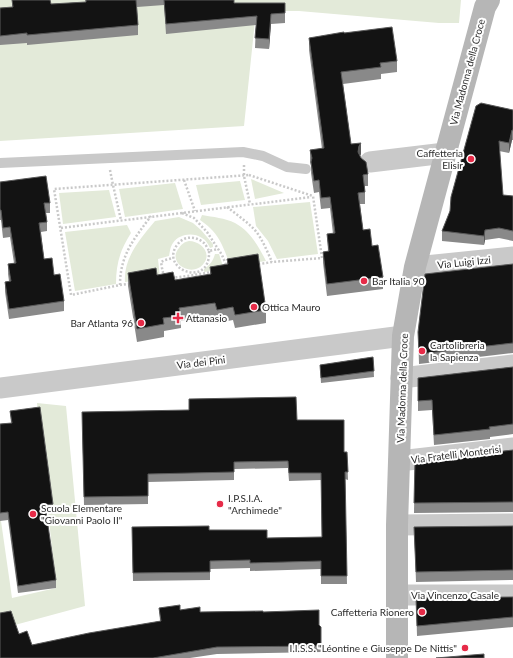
<svg xmlns="http://www.w3.org/2000/svg" width="513" height="658" viewBox="0 0 513 658" font-family="Lato,sans-serif">
<rect width="100%" height="100%" fill="#fff"/>
<g fill="#e3ead9">
<polygon points="0,0 461,0 459,23 439,23 299,11 256,11 244,126 0,141"/>
<polygon points="251,179 284,193 255,199"/>
<polygon points="240,181 245,200 201,205 196,185"/>
<polygon points="175,183 183,209 125,217 119,189"/>
<polygon points="109,190 116,217 63,224 59,193"/>
<polygon points="310,202 318,254 277,259 268,241 256,226 253,207"/>
<path d="M202,215C213,217 225,218 235,223C250,231 259,247 266,261L230,266C226,253 220,237 210,228C207,225 203,222 200,220Z"/>
<path d="M179,217L193,223L201,230L213,244V247L210,248C208,244 206,240 202,238C193,232 179,234 173,243C170,247 170,252 169,256L158,259L160,278L125,282C123,258 141,238 155,221Z"/>
<path d="M127,225L131,233C120,250 116,264 116,284L75,291L65,232Z"/>
<path d="M189,241C200,241 212,252 204,263C193,279 166,263 179,248C182,244 184,242 189,241Z"/>
<path d="M215,254H219L224,269L204,272V269C210,265 213,261 215,254Z"/>
<polygon points="37,403 66,406 85,606 0,629 0,521 1,521 12,598 56,588"/>
</g>
<g fill="none" stroke-linecap="round" stroke-linejoin="round">
<g stroke="#c9c9c9" stroke-width="2.5" stroke-dasharray="2 2" stroke-linecap="butt">
<polyline points="244,165 244,176 250,204"/>
<polyline points="110,170 113,185 121,220"/>
<polygon points="249,175 313,196 322,258 272,262 194,275 120,285 71,295 54,189"/>
<polyline points="184,180 195,211"/>
<path d="M227,207C236,214 246,221 254,229C262,238 267,251 272,262"/>
<polyline points="182,213 194,218 207,232 222,255 227,267"/>
<polyline points="61,228 311,197"/>
<path d="M209,251C211,289 159,270 177,245C184,235 196,236 204,243C206,245 208,249 209,251L218,249"/>
<polyline points="164,277 162,268 161,262 165,260 173,258"/>
<path d="M120,285C120,255 134,239 151,216"/>
</g>
<polyline stroke="#c9c9c9" stroke-width="10" points="0,163 243,152 263,156 287,167 306,169"/>
<g stroke="#c9c9c9" stroke-width="21">
<polyline points="370,162 445,153"/>
<polyline points="415,267 513,257"/>
<polyline points="401,378 513,365"/>
<polyline points="0,388 403,336"/>
<polyline points="399,461 513,448"/>
<polyline points="397,525 513,524"/>
<polyline points="397,595 513,595"/>
</g>
<polyline stroke="#b6b6b6" stroke-width="22" points="397,658 397,525 403,336 415,267 485,7 489,0"/>
</g>
<g fill="#898989">
<polygon points="12,0 50,0 51,4 86,2 85,0 234,0 234,3 285,3 285,23 271,24 269,49 255,48 256,25 166,34 164,5 137,7 138,25 138,35 27,45 27,43 0,45 0,8 12,7"/>
<polygon points="344,33 397,61 397,72 381,74 381,79 343,84 351,144 361,154 360,156 368,174 368,186 365,186 365,204 360,204 363,230 372,246 383,277 383,289 327,296 323,263 323,252 328,251 327,234 333,234 330,208 321,209 319,192 314,193 311,173 311,166 310,162 310,150 322,149 309,50 309,38"/>
<polygon points="513,110 513,140 512,140 509,153 499,151 503,195 513,196 513,241 499,238 485,240 484,245 442,241 442,231 450,211"/>
<polygon points="0,182 50,203 50,213 46,213 47,222 47,231 41,232 44,259 54,275 64,301 64,311 9,319 5,292 5,282 9,281 8,274 8,264 14,263 10,237 3,238 1,220 0,220"/>
<polygon points="227,259 266,310 266,323 235,328 233,320 217,323 215,316 181,321 181,328 164,331 164,337 137,342 128,286 128,273 175,280 210,275 210,267 227,264"/>
<polygon points="513,264 513,353 419,364 418,332"/>
<polygon points="373,357 374,377 321,383 320,365"/>
<polygon points="513,367 513,434 490,437 490,439 434,445 432,410 418,411 418,378"/>
<polygon points="10,411 53,504 53,512 46,513 56,580 56,588 18,593 8,520 0,521 0,424 11,423"/>
<polygon points="82,412 297,420 344,452 347,452 348,480 345,479 347,584 321,584 321,569 250,571 250,568 210,569 210,580 133,581 132,527 209,530 267,538 322,537 321,480 289,481 288,468 234,469 234,480 148,482 148,504 84,505"/>
<polygon points="513,450 513,512 414,513 415,461"/>
<polygon points="513,526 513,580 416,582 414,527"/>
<polygon points="513,597 513,627 417,636 416,598"/>
<polygon points="159,608 200,612 263,612 319,625 321,627 321,652 217,654 190,658 0,658 19,634 32,645 160,621"/>
</g>
<g fill="#5a5a5a">
<polygon points="271,14 271,24 269,49 269,39"/>
<polygon points="512,130 512,140 509,153 509,143"/>
<polygon points="361,143 361,154 359,158 358,152 359,146"/>
<polygon points="485,230 485,240 484,245 484,236"/>
</g>
<g fill="#131313" stroke="#5a5a5a">
<polygon points="12,0 50,0 51,4 86,2 86,0 136,0 138,25 27,35 27,33 0,36 0,8 13,7"/>
<polygon points="164,0 234,0 234,3 285,3 285,13 271,14 269,39 255,38 257,16 166,24"/>
<polygon points="392,27 397,61 380,63 381,67 341,72 351,144 361,143 359,146 358,152 361,158 366,162 368,174 363,175 365,192 358,193 363,230 370,229 372,246 378,245 383,277 327,284 323,252 329,251 327,234 335,233 330,197 321,198 319,180 314,181 311,162 312,158 310,150 324,148 309,38 344,32 344,33"/>
<polygon points="481,103 513,110 513,130 512,130 509,143 499,141 503,195 513,196 513,231 499,228 485,230 484,236 442,231 450,211 451,197 476,106"/>
<polygon points="46,176 50,203 44,203 47,222 39,223 44,259 52,258 54,275 60,274 64,301 9,309 5,282 11,281 8,264 16,263 10,227 3,228 1,210 0,210 0,182"/>
<polygon points="258,254 266,310 235,315 233,307 217,310 215,303 179,308 181,316 163,318 164,324 137,329 128,273 156,268 157,275 173,272 175,280 211,274 210,267 228,264 227,259"/>
<polygon points="513,264 513,343 419,354 418,332 425,274"/>
<polygon points="373,357 374,371 321,378 320,365"/>
<polygon points="513,367 513,424 489,427 490,429 434,435 432,400 418,401 418,378"/>
<polygon points="296,397 297,420 344,420 344,452 347,452 348,472 345,472 347,576 321,576 321,561 250,563 250,560 210,561 210,572 133,573 132,527 209,526 209,530 267,530 267,538 322,537 321,473 289,473 288,461 234,462 234,472 148,474 148,496 84,497 82,412 189,410 189,399"/>
<polygon points="40,407 53,504 45,505 56,580 18,586 8,512 0,513 0,424 12,423 10,411"/>
<polygon points="513,450 513,502 414,503 415,461"/>
<polygon points="513,526 513,570 416,572 414,527"/>
<polygon points="513,597 513,617 417,626 416,598"/>
<polygon points="180,605 180,610 200,607 200,612 263,611 263,612 319,610 319,625 321,627 321,646 217,647 153,658 0,658 0,613 11,611 19,634 27,631 32,645 89,633 161,621 159,608"/>
<polygon points="484,654 484,658 436,658"/>
</g>
<g fill="#e62b48" stroke="#fff" stroke-width="1.5">
<circle cx="471" cy="159" r="4"/>
<circle cx="364" cy="281" r="4"/>
<circle cx="254" cy="307" r="4"/>
<path d="M176 312h4v4h4v4h-4v4h-4v-4h-4v-4h4z"/>
<circle cx="141" cy="323" r="4"/>
<circle cx="422" cy="351" r="4"/>
<circle cx="220" cy="504" r="4"/>
<circle cx="33" cy="514" r="4"/>
<circle cx="422" cy="612" r="4"/>
<circle cx="465" cy="648" r="4"/>
</g>
<g text-anchor="middle" dominant-baseline="central" stroke-width="4" stroke-linejoin="round" paint-order="stroke">
<g font-size="10" fill="#2c2c2c" stroke="#fff">
<text transform="translate(467 72) rotate(-75)">Via Madonna della Croce</text>
<text transform="translate(464 262) rotate(-6)">Via Luigi Izzi</text>
<text transform="translate(201 362) rotate(-7)">Via dei Pini</text>
<text transform="translate(402 388) rotate(-88)">Via Madonna della Croce</text>
<text transform="translate(456 454) rotate(-7)">Via Fratelli Monterisi</text>
<text x="455" y="595">Via Vincenzo Casale</text>
</g>
<g font-size="10" fill="#2c2c2c" stroke="#fff" text-anchor="start">
<text x="463" y="153" text-anchor="end">Caffetteria<tspan x="463" dy="12">Elisir</tspan></text>
<text x="372" y="281">Bar Italia 90</text>
<text x="262" y="307">Ottica Mauro</text>
<text x="186" y="318">Attanasio</text>
<text x="133" y="323" text-anchor="end">Bar Atlanta 96</text>
<text x="430" y="345">Cartolibreria<tspan x="430" dy="12">la Sapienza</tspan></text>
<text x="228" y="498">I.P.S.I.A.<tspan x="228" dy="12">"Archimede"</tspan></text>
<text x="41" y="508">Scuola Elementare<tspan x="41" dy="12">"Giovanni Paolo II"</tspan></text>
<text x="414" y="612" text-anchor="end">Caffetteria Rionero</text>
<text x="457" y="648" text-anchor="end">I.I.S.S. "Léontine e Giuseppe De Nittis"</text>
</g>
</g>
</svg>
